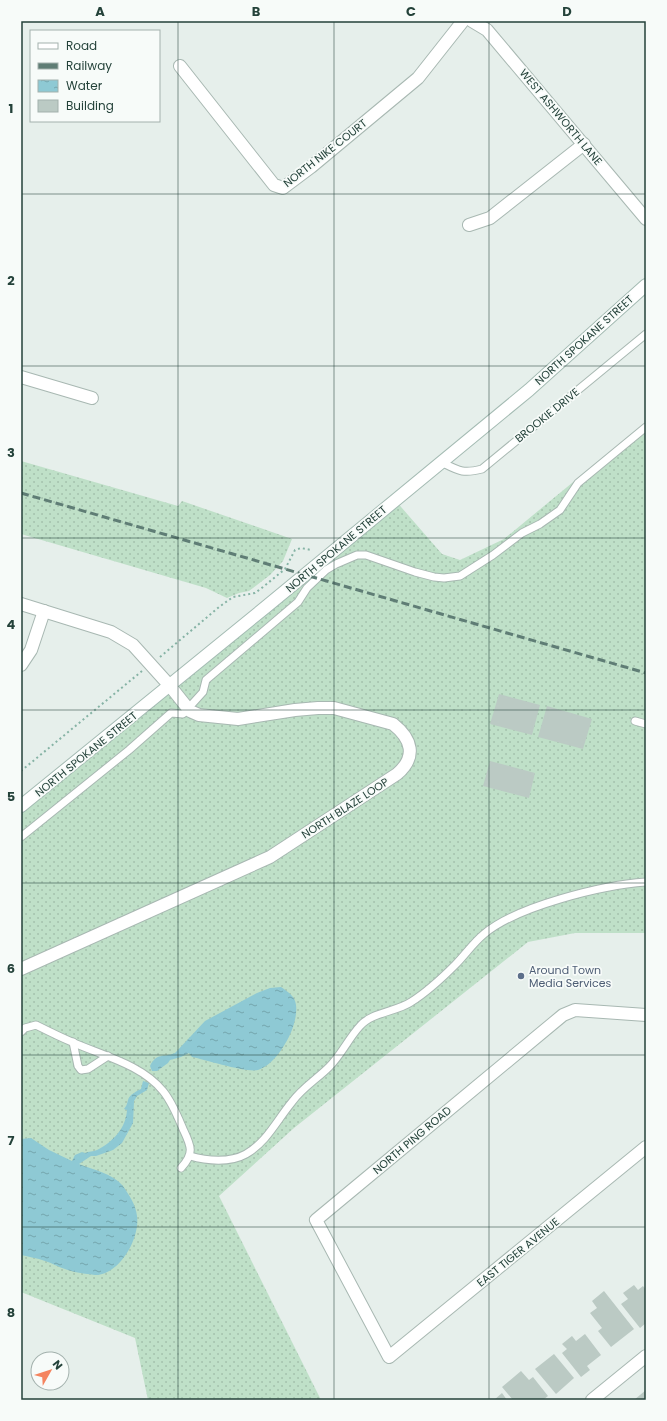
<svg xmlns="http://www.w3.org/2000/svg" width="667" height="1421" viewBox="0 0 667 1421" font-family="Poppins,sans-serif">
<defs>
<pattern id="grass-dots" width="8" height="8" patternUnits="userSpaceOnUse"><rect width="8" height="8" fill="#bfe0c8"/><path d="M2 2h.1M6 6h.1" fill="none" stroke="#a4c1ad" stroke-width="1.8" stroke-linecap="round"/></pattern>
<pattern id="water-ripples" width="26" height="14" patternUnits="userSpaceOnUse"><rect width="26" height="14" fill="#8ec9d4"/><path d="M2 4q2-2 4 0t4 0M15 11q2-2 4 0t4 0" fill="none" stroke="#74a5ad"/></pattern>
</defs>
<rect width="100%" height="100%" fill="#e6efeb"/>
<g fill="url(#grass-dots)">
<polygon points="646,422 646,933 575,933 528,942 294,1128 219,1196 321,1400 148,1400 135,1338 21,1292 21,806 395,500 442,554 460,560 504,539"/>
<polygon points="21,461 178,506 182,501 292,539 283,561 270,575 249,591 239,593 227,598 206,588 21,534"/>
</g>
<g fill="url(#water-ripples)">
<path d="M281,987C288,992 295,996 296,1005C299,1026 278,1064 258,1070C247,1073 206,1060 192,1057L189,1053L181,1057L170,1060L168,1063L157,1071H152L150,1066C157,1052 163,1058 175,1053L205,1021L257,993L270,988Z"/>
<path d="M143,1081L149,1083L147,1090L137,1096L134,1101L133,1123L122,1143L113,1150L96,1156H91L79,1164C94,1170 112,1173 123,1186C129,1195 136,1205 137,1216C140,1238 121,1272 98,1275C90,1275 72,1272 65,1269C58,1267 52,1263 45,1261C37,1258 29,1257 21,1255V1139L31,1138L49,1150L72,1161L75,1155L82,1152L85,1153C89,1151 93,1152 97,1150C113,1142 126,1128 127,1110L124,1109C127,1105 127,1104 128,1100C129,1095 137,1091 141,1089Z"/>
</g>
<g fill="#bbcac4">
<polygon points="499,694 540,705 532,735 490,724"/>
<polygon points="547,706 592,719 583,749 538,737"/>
<polygon points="490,761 535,773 529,798 483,786"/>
<polygon points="634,1285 638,1290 643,1286 646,1290 646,1323 640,1328 621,1304 628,1299 623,1293"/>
<polygon points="604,1291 634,1329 611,1347 598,1331 602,1328 590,1313 597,1308 592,1301"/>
<polygon points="585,1334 601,1355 587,1366 590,1370 581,1377 562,1353 567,1349 562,1344 572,1336 576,1341"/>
<polygon points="554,1354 574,1378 556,1394 535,1369"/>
<polygon points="521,1371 529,1380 533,1377 548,1396 543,1400 513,1400 502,1387"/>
<polygon points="646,1390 646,1400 634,1400"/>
<polygon points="502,1393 507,1400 494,1400"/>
</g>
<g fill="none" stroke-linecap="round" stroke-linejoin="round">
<g stroke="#a8b8b2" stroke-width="9">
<g id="lane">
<path d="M441,462C459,471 463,474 482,469L646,334"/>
<polyline points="635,721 646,724"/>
<polyline points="21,837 129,750 171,713 183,714 203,692 206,680 298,602 307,588 326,570 336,564 357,555 366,555 415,572 434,577 444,578 460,576 493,555 522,533 540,524 560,510 578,483 646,427"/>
<path d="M21,1032L25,1028L36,1025C48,1031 60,1037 72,1042C103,1056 141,1064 163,1091C172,1102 178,1117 183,1129C191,1146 195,1153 181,1168"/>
<polyline points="73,1042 78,1066 81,1070 88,1069 108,1056"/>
<path d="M190,1156C207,1161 230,1163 246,1154C267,1142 277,1120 292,1102C302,1088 317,1079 329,1067C342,1054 348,1039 360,1026C372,1012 396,1012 411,1002C427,992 442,978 455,965C465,955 473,943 484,934C517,906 603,885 646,882"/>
</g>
</g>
<g stroke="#a8b8b2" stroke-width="14">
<g id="street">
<polyline points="472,21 487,30 646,219"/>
<polyline points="180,66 274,185 283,188 311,167 418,78 463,21"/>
<polyline points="469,225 490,218 584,144"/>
<polyline points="21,377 92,398"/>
<path d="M21,604L111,632L133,645L170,686L190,711L199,715L238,719L295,710L318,708H334L393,724C412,739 417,757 397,774L270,857L21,969"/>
<polyline points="21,665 31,650 44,611"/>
<polyline points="646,1015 575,1010 563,1015 316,1220 389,1357 646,1147"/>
<polyline points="592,1400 646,1356"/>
</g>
</g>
<g stroke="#a4bbb3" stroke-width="14">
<polyline id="secondary" points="21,806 267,606 529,390 646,285"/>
</g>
<g stroke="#86b3a5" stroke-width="2" stroke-dasharray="2 3" stroke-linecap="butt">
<polyline points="160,657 219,607 233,597 255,593 263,587 285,569 295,550 301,548 311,550"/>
<polyline points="21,771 142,671"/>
</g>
<use href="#lane" stroke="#fff" stroke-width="7"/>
<use href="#street" stroke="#fff" stroke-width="12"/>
<use href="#secondary" stroke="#fff" stroke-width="12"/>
<polyline stroke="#5f7d75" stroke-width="3" stroke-dasharray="8 4" stroke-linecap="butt" points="21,493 646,673"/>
</g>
<path fill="none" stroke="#24423a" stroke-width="1" stroke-opacity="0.55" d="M178,21V1400M334,21V1400M489,21V1400M21,194H646M21,366H646M21,538H646M21,710H646M21,883H646M21,1055H646M21,1227H646"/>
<circle fill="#5c6f8a" stroke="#f7fbf9" stroke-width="1.5" cx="521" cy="976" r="4"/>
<g text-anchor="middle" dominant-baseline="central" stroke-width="3.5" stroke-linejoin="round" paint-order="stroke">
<g font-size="11" fill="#24423a" stroke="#f7fbf9">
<text transform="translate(561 117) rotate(50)">WEST ASHWORTH LANE</text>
<text transform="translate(325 153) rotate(-38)">NORTH NIKE COURT</text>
<text transform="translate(584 340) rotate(-42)">NORTH SPOKANE STREET</text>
<text transform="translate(547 415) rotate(-39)">BROOKIE DRIVE</text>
<text transform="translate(336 549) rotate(-40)">NORTH SPOKANE STREET</text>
<text transform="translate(86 754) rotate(-39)">NORTH SPOKANE STREET</text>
<text transform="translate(345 808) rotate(-33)">NORTH BLAZE LOOP</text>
<text transform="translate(412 1140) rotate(-40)">NORTH PING ROAD</text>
<text transform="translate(518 1252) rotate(-39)">EAST TIGER AVENUE</text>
</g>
<g font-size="11" fill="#4e5e75" stroke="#f7fbf9" text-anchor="start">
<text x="529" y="970">Around Town<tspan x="529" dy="13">Media Services</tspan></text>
</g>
</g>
<rect width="667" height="1421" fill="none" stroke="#f7fbf9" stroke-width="44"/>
<rect x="30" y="30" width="130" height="92" fill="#f7fbf9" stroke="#a3b1ad"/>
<rect x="38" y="43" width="20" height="6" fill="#ffffff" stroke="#a3b1ad"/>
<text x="66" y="50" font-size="12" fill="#24423a">Road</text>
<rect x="38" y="63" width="20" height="6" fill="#5f7d75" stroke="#a3b1ad"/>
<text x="66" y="70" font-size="12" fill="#24423a">Railway</text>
<rect x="38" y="80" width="20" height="12" fill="url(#water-ripples)" stroke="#a3b1ad"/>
<text x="66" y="90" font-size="12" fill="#24423a">Water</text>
<rect x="38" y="100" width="20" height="12" fill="#bbcac4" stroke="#a3b1ad"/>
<text x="66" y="110" font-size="12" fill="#24423a">Building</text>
<g transform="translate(50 1371) rotate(51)"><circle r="19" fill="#f7fbf9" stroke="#a3b1ad"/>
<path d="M0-3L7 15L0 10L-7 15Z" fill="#f4845f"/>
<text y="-6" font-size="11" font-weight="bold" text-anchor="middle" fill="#24423a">N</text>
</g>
<rect x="22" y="22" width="623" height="1377" fill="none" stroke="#24423a" stroke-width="1.5"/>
<g font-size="13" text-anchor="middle" font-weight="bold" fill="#24423a">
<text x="100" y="16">A</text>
<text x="256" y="16">B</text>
<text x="411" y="16">C</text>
<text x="567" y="16">D</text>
<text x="11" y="113">1</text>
<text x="11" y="285">2</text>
<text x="11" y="457">3</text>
<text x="11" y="629">4</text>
<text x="11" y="801">5</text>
<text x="11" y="973">6</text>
<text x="11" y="1145">7</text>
<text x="11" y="1317">8</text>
</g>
</svg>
